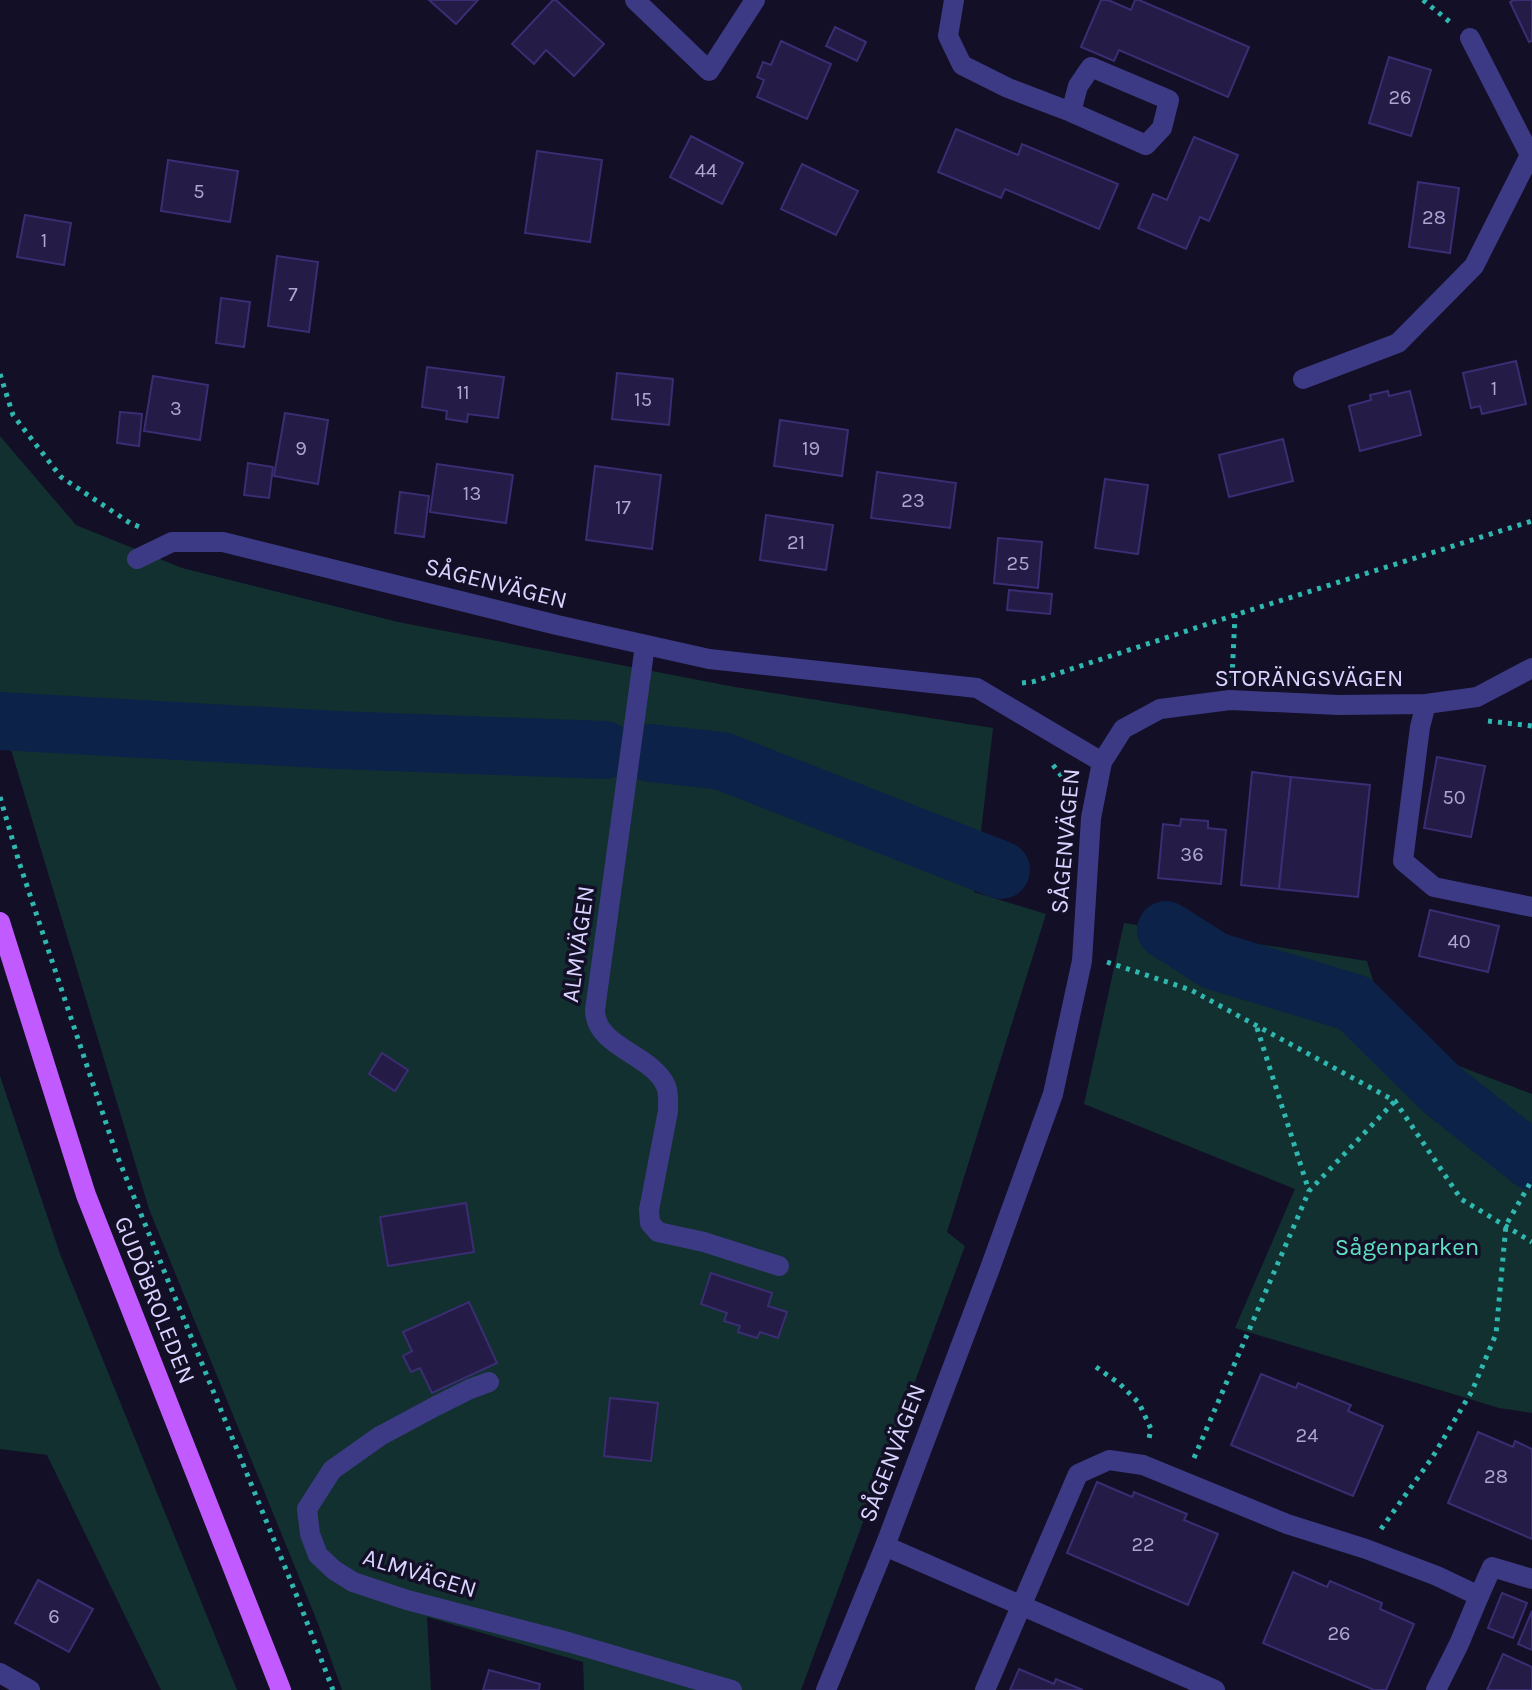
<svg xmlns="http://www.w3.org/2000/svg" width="1532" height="1690" viewBox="0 0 1532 1690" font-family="Karla,sans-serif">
<rect width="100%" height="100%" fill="#130f26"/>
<g fill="#12302f">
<polygon points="0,436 76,525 182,568 398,622 735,687 993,728 974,892 1046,914 947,1232 965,1246 801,1690 584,1690 583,1662 427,1617 431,1690 342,1690 319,1626 149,1209 0,713"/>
<polygon points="1124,923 1367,961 1391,1040 1532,1094 1532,1413 1499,1408 1235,1328 1295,1189 1084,1104"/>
<polygon points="0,1076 60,1254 237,1690 161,1690 47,1455 0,1449"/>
</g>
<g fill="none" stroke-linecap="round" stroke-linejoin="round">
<g stroke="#0c2248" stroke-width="58">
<polyline points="0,721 337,740 605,750"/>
<polyline points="651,753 722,761 1001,870"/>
<polyline points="1166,930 1215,961 1354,1003 1441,1089 1532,1161"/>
</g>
</g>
<g fill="#241b47" stroke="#3b2d73" stroke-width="2">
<polygon points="429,0 478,0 456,24"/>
<polygon points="553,0 556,0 604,44 574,76 546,50 534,64 512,44"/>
<polygon points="1101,0 1108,0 1131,10 1135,0 1139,0 1249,47 1228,97 1119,50 1114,61 1081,47"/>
<polygon points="1514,0 1532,0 1532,41 1529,42 1510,2"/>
<polygon points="835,27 866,42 857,61 826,46"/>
<polygon points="781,41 831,64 807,119 757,97 764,80 757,77 763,62 771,65"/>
<polygon points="1389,57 1431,70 1411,136 1369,123"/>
<polygon points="956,129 1018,155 1022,144 1118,184 1099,229 1005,189 1001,198 938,172"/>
<polygon points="691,136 743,163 722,204 670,177"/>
<polygon points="1194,137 1238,155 1209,221 1200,217 1186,249 1138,228 1153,194 1167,200"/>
<polygon points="537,151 602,160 590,242 525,233"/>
<polygon points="168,160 238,171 230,222 161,211"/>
<polygon points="802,164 858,191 836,235 781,209"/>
<polygon points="1418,182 1459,188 1450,253 1409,247"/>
<polygon points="25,215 71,223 64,265 17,257"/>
<polygon points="277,256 318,262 309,332 268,326"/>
<polygon points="221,298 250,302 244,347 216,343"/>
<polygon points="1516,361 1526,404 1482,414 1480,406 1471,408 1463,373"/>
<polygon points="427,367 504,377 498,418 468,414 467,422 446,419 447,411 422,407"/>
<polygon points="617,373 673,379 669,425 612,419"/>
<polygon points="153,376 208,385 200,440 144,431"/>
<polygon points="1388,391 1389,396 1410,391 1421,435 1360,451 1349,406 1371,400 1370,395"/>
<polygon points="120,412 142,414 139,446 117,443"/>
<polygon points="285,413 328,420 318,484 274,476"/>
<polygon points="780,420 848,430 842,476 774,466"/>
<polygon points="1283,439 1293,481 1229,497 1219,455"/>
<polygon points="248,463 273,467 269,498 244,495"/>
<polygon points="437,464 513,475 506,523 430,512"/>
<polygon points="595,466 661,475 652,549 586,540"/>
<polygon points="877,472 956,483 950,528 871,518"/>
<polygon points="1105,479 1148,485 1138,554 1095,548"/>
<polygon points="400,492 429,496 424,537 395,533"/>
<polygon points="766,515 833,525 826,570 760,560"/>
<polygon points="998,538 1042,542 1038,588 994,583"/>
<polygon points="1009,590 1052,594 1050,614 1007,610"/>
<polygon points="1437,757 1485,766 1471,837 1424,828"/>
<polygon points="1252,772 1291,777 1279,889 1241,885"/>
<polygon points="1291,777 1370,785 1358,897 1279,889"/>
<polygon points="1181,819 1208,821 1208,828 1226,830 1221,884 1158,878 1163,824 1180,826"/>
<polygon points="1430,910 1499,926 1488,972 1419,956"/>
<polygon points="382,1053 408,1070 395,1091 369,1074"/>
<polygon points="466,1203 474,1252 388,1266 380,1217"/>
<polygon points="711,1273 772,1293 768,1306 787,1312 778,1338 760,1332 757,1338 738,1332 740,1326 724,1321 727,1313 701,1304"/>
<polygon points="469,1302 497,1363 432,1393 420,1368 411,1372 403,1356 412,1351 403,1332"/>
<polygon points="1261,1374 1296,1388 1298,1383 1351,1405 1348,1411 1383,1426 1353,1496 1231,1445"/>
<polygon points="610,1398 658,1403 651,1461 604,1456"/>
<polygon points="1478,1432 1513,1447 1515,1441 1532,1449 1532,1539 1448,1503"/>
<polygon points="1097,1482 1132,1497 1134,1492 1187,1514 1184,1520 1218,1534 1188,1605 1067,1553"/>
<polygon points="1293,1572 1327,1587 1330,1581 1382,1603 1380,1609 1414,1624 1386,1690 1374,1690 1263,1643"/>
<polygon points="38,1580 93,1609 69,1652 15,1623"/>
<polygon points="1502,1593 1527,1603 1513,1638 1488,1628"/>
<polygon points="1532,1611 1532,1650 1518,1644"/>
<polygon points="1503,1654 1532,1667 1532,1690 1487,1690"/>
<polygon points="1019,1669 1054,1684 1056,1679 1083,1690 1010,1690"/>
<polygon points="489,1670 540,1684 539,1690 483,1690"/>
</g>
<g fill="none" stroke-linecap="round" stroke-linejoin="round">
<g stroke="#2fb8b0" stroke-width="5" stroke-dasharray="4 6" stroke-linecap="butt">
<polyline points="1423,0 1450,22"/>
<polyline points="0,374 13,415 61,477 130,523 142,528"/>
<polyline points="1232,678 1235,615"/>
<polyline points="1022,683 1032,682 1235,615 1532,521"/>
<polyline points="1488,721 1532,726"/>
<polyline points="1053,765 1071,788"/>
<polyline points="0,797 19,862 116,1153 296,1594 333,1690"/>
<polyline points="1107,962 1191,990 1395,1101 1461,1199 1532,1242"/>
<polyline points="1257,1028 1309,1191"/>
<polyline points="1096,1367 1120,1384 1139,1403 1151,1429 1148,1443"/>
<polyline points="1194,1458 1309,1191 1395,1101"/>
<polyline points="1381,1529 1432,1458 1472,1391 1496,1334 1506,1225 1532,1180"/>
</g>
<g stroke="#3d3a85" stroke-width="20">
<polyline points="635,0 709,71 755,0"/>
<polyline points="954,0 948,36 962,65 1008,88 1071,112 1146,145 1162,128 1169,100 1091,67 1078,86 1071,112"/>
<polyline points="1470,38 1530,155"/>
<polyline points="1303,379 1398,343 1474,266 1530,155"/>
<polyline points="137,559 172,542 223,542 557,625 709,659 977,688 1102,762"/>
<path d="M645,645L595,1010C595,1047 652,1054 666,1086C669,1094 668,1102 668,1111L649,1210L650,1223L658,1232L704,1242L779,1266"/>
<polyline points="1426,704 1420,727 1403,861 1434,887 1532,907"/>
<polyline points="489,1382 470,1389 436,1406 380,1436 332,1470 307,1509 310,1534 318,1555 334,1570 353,1582 407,1600 568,1642 732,1690"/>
<polyline points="885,1546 1215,1690"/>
<polyline points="1479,1596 1492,1567 1532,1579"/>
<polyline points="0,1673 30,1690"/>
<polyline points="826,1690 885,1546 989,1271 1053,1094 1082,961 1091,818 1102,762 1123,729 1160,709 1230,700 1338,705 1426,704 1477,697 1532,668"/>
<polyline points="985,1690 1078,1474 1109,1460 1143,1465 1287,1524 1366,1549 1437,1576 1479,1596 1459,1644 1436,1690"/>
</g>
<polyline stroke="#c25bff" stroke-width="20" points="0,922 86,1195 281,1690"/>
</g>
<g text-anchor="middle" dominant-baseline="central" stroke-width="7" stroke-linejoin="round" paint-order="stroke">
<g font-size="20" fill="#aca6d1">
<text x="1400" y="97">26</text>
<text x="706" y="170">44</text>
<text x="199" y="191">5</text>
<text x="1434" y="217">28</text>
<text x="44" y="240">1</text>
<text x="293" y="294">7</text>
<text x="1494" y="388">1</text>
<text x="463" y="392">11</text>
<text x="643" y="399">15</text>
<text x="176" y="408">3</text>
<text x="301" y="448">9</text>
<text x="811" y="448">19</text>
<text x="472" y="493">13</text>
<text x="913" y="500">23</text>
<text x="623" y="507">17</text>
<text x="796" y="542">21</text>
<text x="1018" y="563">25</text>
<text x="1454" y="797">50</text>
<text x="1192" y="854">36</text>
<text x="1459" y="941">40</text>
<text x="1307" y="1435">24</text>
<text x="1496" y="1476">28</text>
<text x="1143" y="1544">22</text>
<text x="54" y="1616">6</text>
<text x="1339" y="1633">26</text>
</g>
<g font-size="24" fill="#d9d4ff" stroke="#130f26">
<text transform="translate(496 583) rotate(14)">SÅGENVÄGEN</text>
<text x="1309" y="678">STORÄNGSVÄGEN</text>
<text transform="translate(1065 841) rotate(-85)">SÅGENVÄGEN</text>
<text transform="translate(578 944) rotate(-82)">ALMVÄGEN</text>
<text transform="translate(155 1300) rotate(68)">GUDÖBROLEDEN</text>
<text transform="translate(892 1453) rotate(-69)">SÅGENVÄGEN</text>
<text transform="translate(420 1573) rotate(17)">ALMVÄGEN</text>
</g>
<g font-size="24" fill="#5fe0c0" stroke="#130f26">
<text x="1407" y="1247">Sågenparken</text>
</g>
</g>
</svg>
